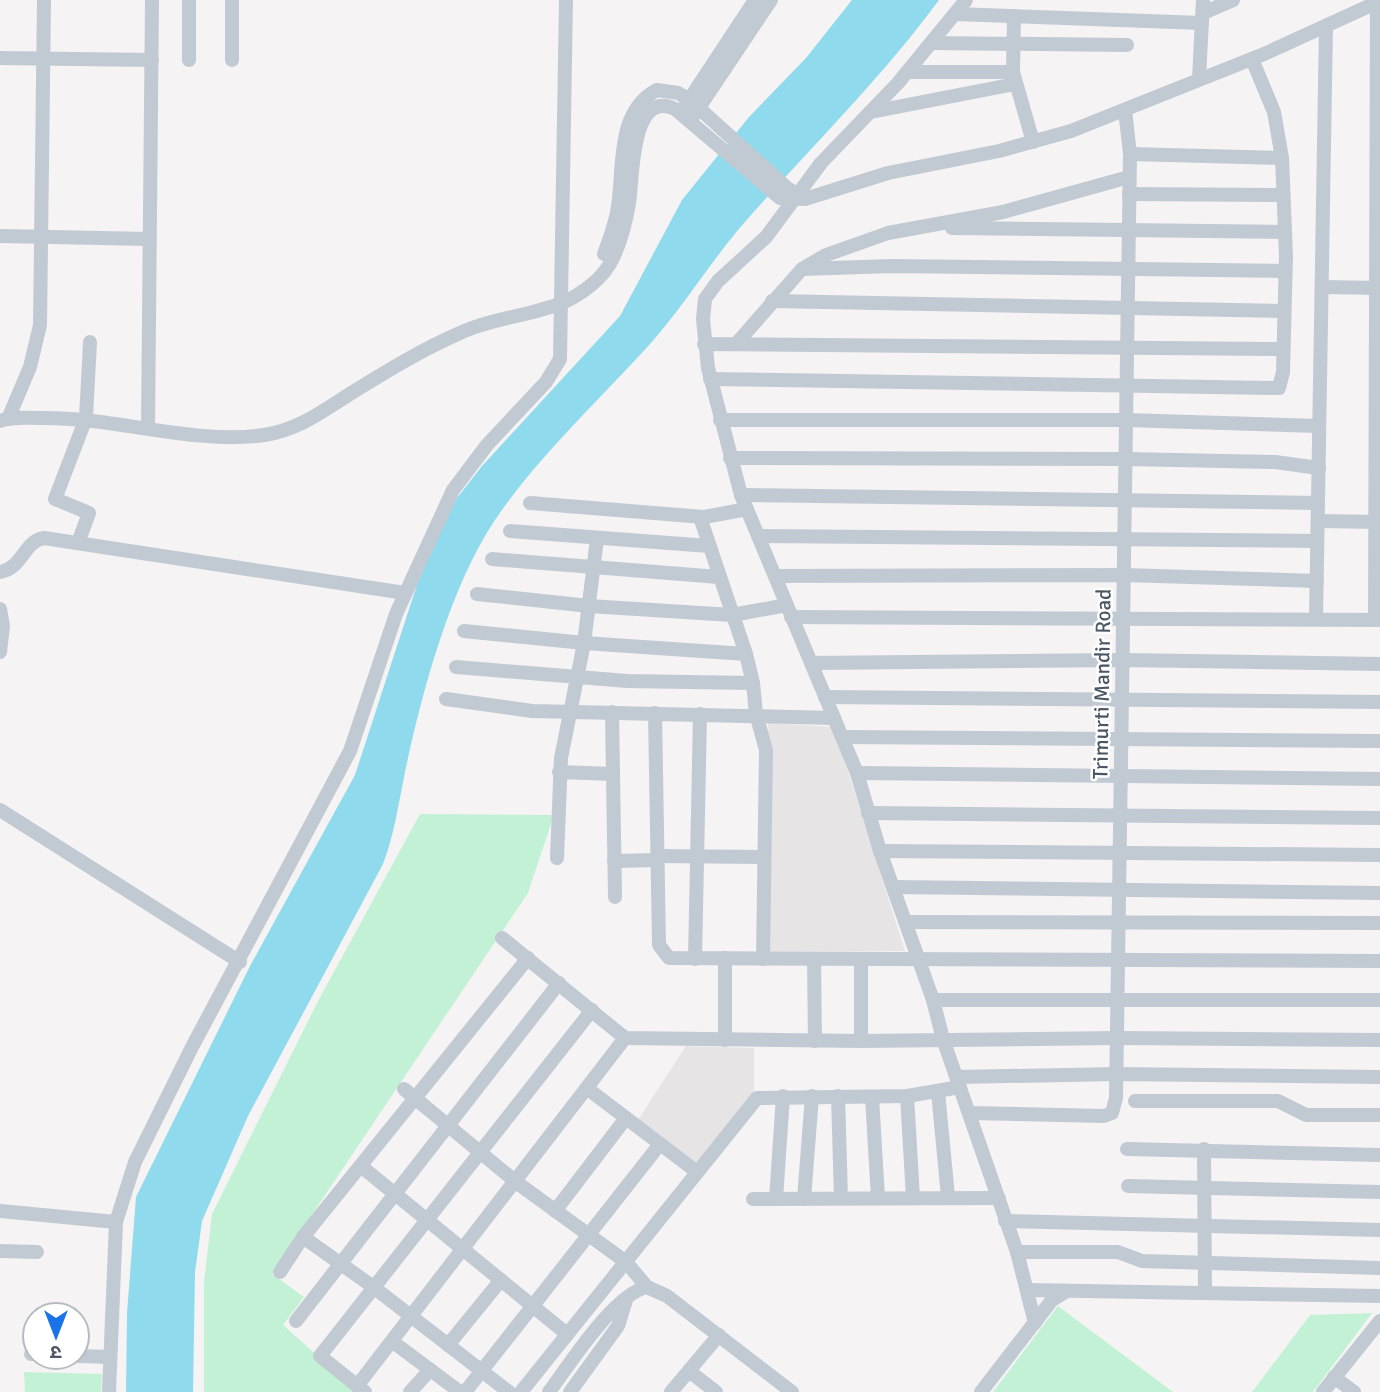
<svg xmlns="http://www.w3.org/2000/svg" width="1380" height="1392" viewBox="0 0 1380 1392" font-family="Signika,'Noto Sans Devanagari',sans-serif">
<rect width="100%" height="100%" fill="#f5f3f3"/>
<g fill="#e6e4e5">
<polygon points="768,723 834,727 905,951 764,952"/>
<polygon points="686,1046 754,1048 754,1098 700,1166 638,1120"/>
</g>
<g fill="#c3f1d5">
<polygon points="420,814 554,815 528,893 272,1274 304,1297 283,1325 358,1392 204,1392 204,1282 212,1214 317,1003"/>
<polygon points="1058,1306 1173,1392 993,1392"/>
<polygon points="1372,1313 1313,1392 1252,1392 1310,1315"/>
<polygon points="24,1372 102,1374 101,1392 25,1392"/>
</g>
<path fill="#90daee" d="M852,0H939C881,79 809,149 744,223C711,261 684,306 650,344C600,399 533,462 493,523C449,590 420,699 404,777C398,807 394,835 383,864L248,1116L202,1221L195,1272L193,1392H126L127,1313L136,1197L250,966L355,775L426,557L450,507L482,466L620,316L682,200L749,117L806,58Z"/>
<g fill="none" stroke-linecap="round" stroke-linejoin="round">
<g stroke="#c1cad2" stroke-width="14">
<polyline points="232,0 232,60"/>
<polyline points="966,0 898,83 821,163 766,237 718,281 705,299 703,319 708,368 741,495 857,773 880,851 933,1000 943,1039 1017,1252 1035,1323"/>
<polyline points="1203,13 1233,0"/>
<polyline points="955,14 1202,23"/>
<polyline points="1014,16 1013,72 1033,142"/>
<polyline points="931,43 1127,45"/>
<polyline points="0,58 152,60"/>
<polyline points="189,60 189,0"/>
<polyline points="907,72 1013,72"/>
<polyline points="1199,79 1203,0"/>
<polyline points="685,106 755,0"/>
<polyline points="871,112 1015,84"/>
<polyline points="694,115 771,0"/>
<polyline points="1130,154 1282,158"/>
<polyline points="1129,194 1283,195"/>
<polyline points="952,228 1283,232"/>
<polyline points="0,236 150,239"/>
<path d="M604,254C610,238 616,222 618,206C624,167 616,111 657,90L678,93L690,100L787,188L804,199"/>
<polyline points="802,269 892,266 1284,271"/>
<polyline points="1322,287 1380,288"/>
<polyline points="772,301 1284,311"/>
<polyline points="704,344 1283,349"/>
<polyline points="736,344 802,269 826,255 888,233 1003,212 1129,177"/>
<polyline points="710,379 1279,388 1283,372 1286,256 1282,158 1274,112 1252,59"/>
<polyline points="8,419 30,367 40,325 44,0"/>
<polyline points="720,420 1126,420 1319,426"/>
<path d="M0,421C13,416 28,418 42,418C114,417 195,445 264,435C299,430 324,410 353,392C387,371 423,349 460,333C492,318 529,316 562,303C582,294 604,278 613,258C621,241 626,221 629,203C633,180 630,88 675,109L780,198L805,199L888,173L999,151L1071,131L1264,54L1380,1"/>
<polyline points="148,427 152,0"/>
<polyline points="730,458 1126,459 1275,462 1319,468"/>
<polyline points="741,495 1318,503"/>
<polyline points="530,503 704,517 747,509"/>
<polyline points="700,517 746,654 753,683 756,714 766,750 763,959"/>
<polyline points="1318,521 1380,522"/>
<polyline points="510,531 709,546"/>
<polyline points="759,536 1317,541"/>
<polyline points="78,543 89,513 55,499 86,418 90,342"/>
<polyline points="492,559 719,577"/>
<path d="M0,572C22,569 24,541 44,538L405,593"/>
<polyline points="775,576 1124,575 1317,581"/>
<polyline points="477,594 589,606 732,615 787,605"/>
<polyline points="0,609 3,626 0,652"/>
<polyline points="791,617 1380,620"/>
<polyline points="1316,619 1326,26"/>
<polyline points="1375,620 1377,0"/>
<polyline points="464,631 584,643 746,654"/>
<polyline points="811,663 1123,660 1380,664"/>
<polyline points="456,667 627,681 753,683"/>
<polyline points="825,697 1380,702"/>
<polyline points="446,699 532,711 834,718"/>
<polyline points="612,712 615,897"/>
<polyline points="655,713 659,945 669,958 1380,961"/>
<polyline points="842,737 1380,741"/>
<polyline points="559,772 613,774"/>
<polyline points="857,773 1380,779"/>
<polyline points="0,810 240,962"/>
<polyline points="868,813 1380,818"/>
<polyline points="880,851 1380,855"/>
<polyline points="658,856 764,857"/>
<polyline points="557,858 561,758 584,643 597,539"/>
<polyline points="614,861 658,860"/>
<polyline points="893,887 1380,893"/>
<polyline points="907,922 1380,923"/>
<polyline points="502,938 625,1038 861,1041 1118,1038 1380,1040"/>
<polyline points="725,958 725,1040"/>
<polyline points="695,959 700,714"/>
<polyline points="814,959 815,1041"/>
<polyline points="861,960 861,1041"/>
<polyline points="933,1000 1380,1000"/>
<polyline points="957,1077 1117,1074 1380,1077"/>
<polyline points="404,1089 516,1182 626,1262 647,1287"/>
<polyline points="588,1089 697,1172"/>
<polyline points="938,1092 948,1197"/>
<polyline points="838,1096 841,1198"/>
<polyline points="907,1096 913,1198"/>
<polyline points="872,1097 878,1198"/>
<polyline points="1135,1101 1278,1101 1306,1115 1380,1115"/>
<polyline points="969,1113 1104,1116 1112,1113 1116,1098 1130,154 1125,110"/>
<polyline points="1127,1149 1380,1155"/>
<polyline points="1204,1149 1205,1292"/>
<polyline points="362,1167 567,1334"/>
<polyline points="1128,1186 1380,1192"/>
<polyline points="753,1199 999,1198"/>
<polyline points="776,1199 783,1096"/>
<polyline points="804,1199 812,1096"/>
<polyline points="0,1211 116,1222"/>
<polyline points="555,1211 626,1118"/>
<polyline points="1005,1221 1380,1230"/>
<polyline points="303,1237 372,1286 509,1392"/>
<polyline points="0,1251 37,1252"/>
<polyline points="1017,1252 1118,1252 1142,1261 1380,1268"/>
<polyline points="280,1272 303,1237 528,958"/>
<polyline points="1027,1290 1380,1296"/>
<polyline points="296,1321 559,983"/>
<polyline points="393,1342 460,1392"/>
<polyline points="448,1345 501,1280"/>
<polyline points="31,1354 35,1354"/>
<polyline points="77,1356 110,1357"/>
<polyline points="689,1371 716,1392"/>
<polyline points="1334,1377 1354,1392"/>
<polyline points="357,1386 625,1038"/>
<polyline points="109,1392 116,1222 135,1162 192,1047 350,751 396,614 453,490 487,445 546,382 560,359 566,0"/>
<polyline points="365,1392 320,1356 592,1010"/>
<polyline points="410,1392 430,1370"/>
<polyline points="465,1392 660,1144"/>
<polyline points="521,1392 757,1098 907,1096 960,1087"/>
<path d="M549,1392C569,1365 614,1294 647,1287L667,1296L792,1392"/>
<polyline points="570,1392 618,1326 626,1300"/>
<polyline points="671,1392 719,1335"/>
<polyline points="981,1392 1052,1300 1065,1292"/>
<polyline points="1323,1392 1380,1321"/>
</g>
</g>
<g text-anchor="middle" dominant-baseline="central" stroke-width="5" stroke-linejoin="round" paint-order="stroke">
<g font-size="21" fill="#4a5661" stroke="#fff">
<text transform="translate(1102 684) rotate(-89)">Trimurti Mandir Road</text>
</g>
</g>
<g transform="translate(56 1336) rotate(180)"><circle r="33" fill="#ffffff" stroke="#b7bbc0" stroke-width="2"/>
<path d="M0-5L12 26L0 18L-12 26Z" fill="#1a73e8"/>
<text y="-10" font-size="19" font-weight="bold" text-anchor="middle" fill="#4a5661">उ</text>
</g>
</svg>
